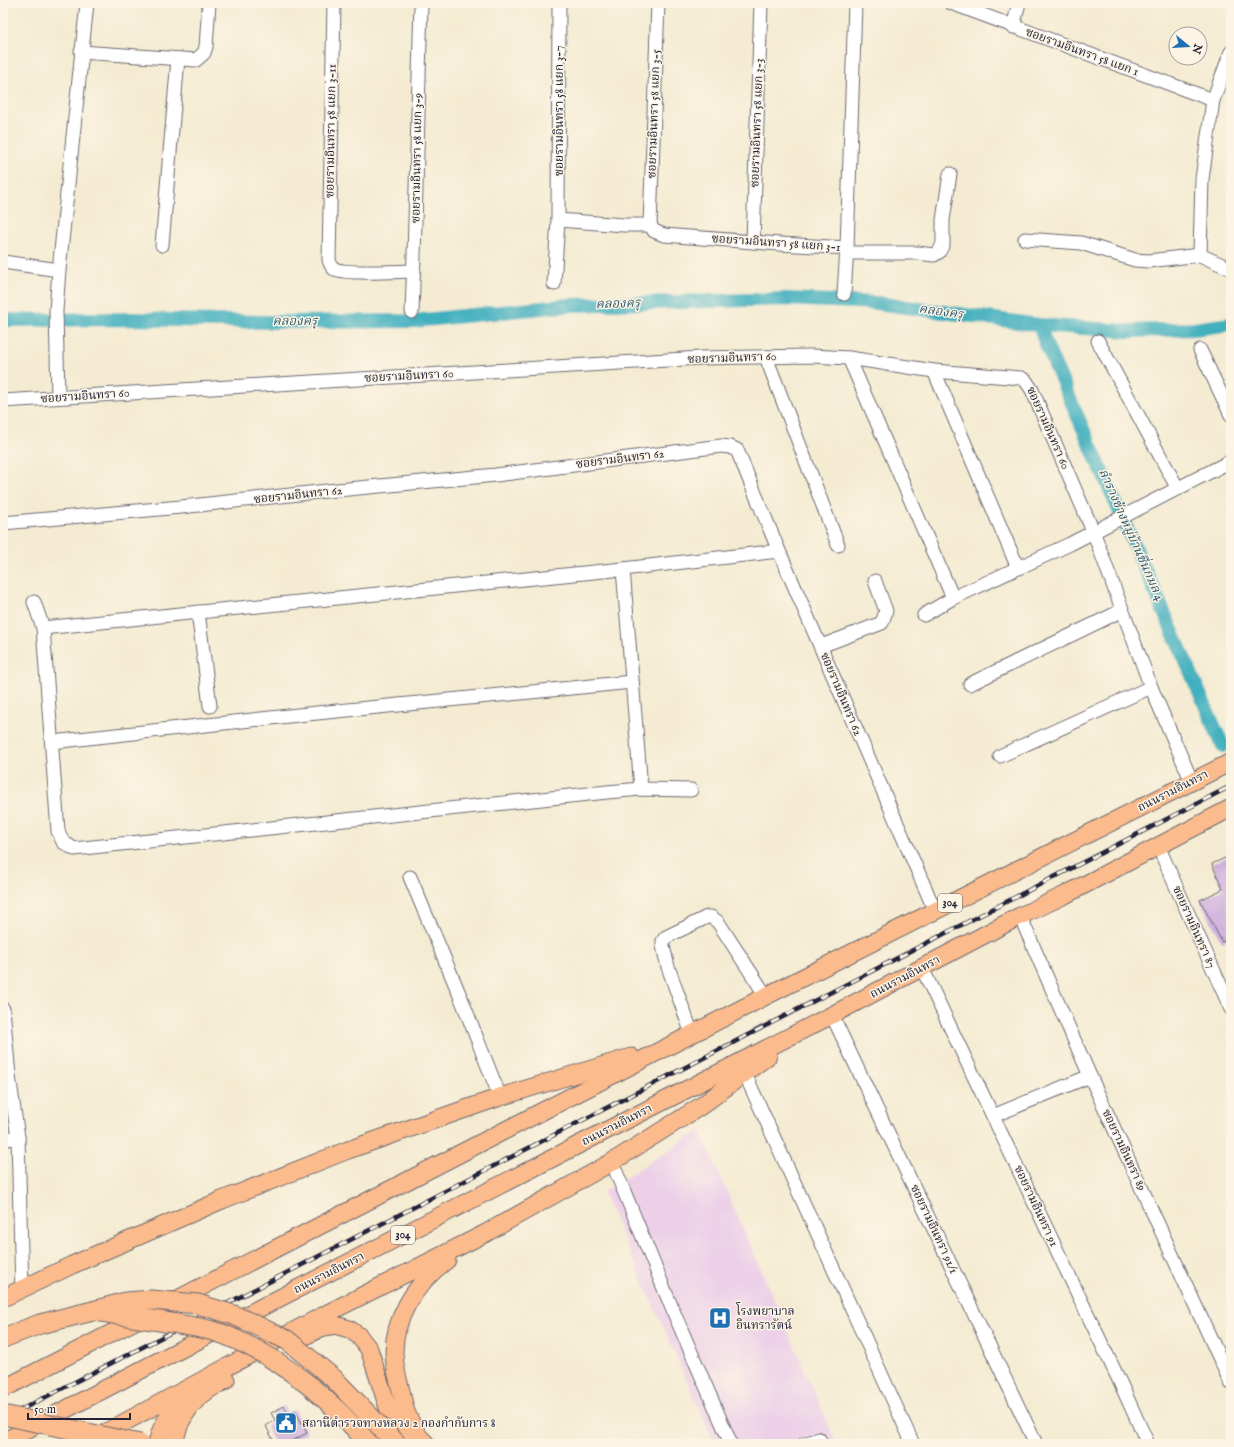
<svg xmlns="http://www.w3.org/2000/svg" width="1234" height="1447" viewBox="0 0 1234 1447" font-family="'IM FELL English','Noto Serif Thai',serif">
<rect width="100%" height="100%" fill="#fcf5e5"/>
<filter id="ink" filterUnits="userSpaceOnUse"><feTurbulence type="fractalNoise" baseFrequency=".025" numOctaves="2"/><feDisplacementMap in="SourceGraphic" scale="8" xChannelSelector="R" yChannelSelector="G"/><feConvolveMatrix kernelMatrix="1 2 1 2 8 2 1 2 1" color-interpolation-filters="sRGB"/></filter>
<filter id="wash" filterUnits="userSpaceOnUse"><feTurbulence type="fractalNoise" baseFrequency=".012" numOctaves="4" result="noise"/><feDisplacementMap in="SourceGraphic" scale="16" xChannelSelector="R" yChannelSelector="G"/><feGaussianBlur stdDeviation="0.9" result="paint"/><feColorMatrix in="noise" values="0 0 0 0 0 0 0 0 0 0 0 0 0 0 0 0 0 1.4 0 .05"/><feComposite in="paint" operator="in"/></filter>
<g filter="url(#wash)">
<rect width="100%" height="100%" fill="#f4ebd2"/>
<polygon fill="#edd0e8" points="700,1130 837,1444 715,1444 603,1192"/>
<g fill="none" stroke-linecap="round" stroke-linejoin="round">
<g stroke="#41afbe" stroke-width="14">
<polyline points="3,320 126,319 270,322 414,321 571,305 787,299 877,303 1039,325 1128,331 1194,329 1231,324"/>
<polyline points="1039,325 1047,347 1223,746"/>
</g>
</g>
<g id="blocks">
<g fill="#cbabdd">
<polygon points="1231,855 1231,937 1222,942 1200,900 1223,889 1212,864"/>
<polygon points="284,1406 288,1414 295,1410 307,1433 286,1444 275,1444 266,1426 275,1420 271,1413"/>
</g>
</g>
</g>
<g filter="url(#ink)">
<use href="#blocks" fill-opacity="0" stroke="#6c6870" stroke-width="1"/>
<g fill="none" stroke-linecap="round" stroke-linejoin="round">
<g stroke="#6c6870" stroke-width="15">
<g id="minor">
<path d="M334,3L329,260C330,263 331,266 333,268C342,275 400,271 414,271"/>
<polyline points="951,3 1213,100"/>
<polyline points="1013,27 1019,3"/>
<polyline points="81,52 196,60 204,53 206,47 209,3"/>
<polyline points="558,220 624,225 650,225 654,231 664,235 780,244 847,248"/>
<polyline points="650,225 658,3"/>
<polyline points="1025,239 1081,243 1135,260 1148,261 1200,255 1231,269"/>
<polyline points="753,242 761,3"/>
<polyline points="162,245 178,59"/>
<polyline points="847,253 918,253 934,255 939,252 943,244 943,220 950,174"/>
<polyline points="1200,255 1202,179 1213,100 1231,52"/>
<polyline points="3,262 59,270"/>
<polyline points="554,284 558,220 559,3"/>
<polyline points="844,294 847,248 855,3"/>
<path d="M412,312C416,209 418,106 421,3"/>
<polyline points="1098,341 1178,489"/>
<polyline points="1200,350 1231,415"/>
<polyline points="766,357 838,545"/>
<polyline points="849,358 953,598"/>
<polyline points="934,371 1018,568"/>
<polyline points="58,397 56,311 59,270 87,3"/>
<polyline points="3,401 700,358 811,356 849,358 934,371 1021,378 1026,381 1032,390 1093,531 1151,687 1192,782"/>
<polyline points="3,523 181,507 327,491 496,475 721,446 730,447 737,450 779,551 935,911"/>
<polyline points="623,569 641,789"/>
<polyline points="34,602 43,628 58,831 63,842 74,849 607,792 641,789 691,790"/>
<polyline points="198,612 210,706"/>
<polyline points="924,615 953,598 1070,544 1231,461"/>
<polyline points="43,628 623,569 779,551"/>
<polyline points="821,646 882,623 886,611 875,581"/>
<polyline points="970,684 1121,611"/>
<polyline points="52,742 307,714 632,682"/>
<polyline points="1000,756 1151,687"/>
<polyline points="1158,846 1231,1009"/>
<polyline points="410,877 461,998 500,1097"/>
<polyline points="1020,916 1090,1076 1231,1383"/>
<polyline points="922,968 1119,1380 1148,1444"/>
<polyline points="3,1009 9,1076 18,1137 22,1290"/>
<polyline points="832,1015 1036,1444"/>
<polyline points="692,1034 668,967 663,946 663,941 666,937 707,917 711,917 718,922 766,996"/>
<polyline points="745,1074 913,1444"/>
<polyline points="993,1116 1090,1076"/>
<polyline points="3,1140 18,1137"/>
<polyline points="612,1162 674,1313 731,1444"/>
<polyline points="804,1444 819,1439 822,1444"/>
</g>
</g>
<g stroke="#6c6870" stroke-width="19">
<g id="major">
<polyline points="3,1298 72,1265 222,1200 348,1150 500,1097 631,1057"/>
<polyline points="305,1336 321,1328 335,1325 349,1329 359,1336 369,1349 393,1423 404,1444"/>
<polyline points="3,1389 766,996 1231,762"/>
<polyline points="3,1442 262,1307 832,1015 1020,916 1065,895 1231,808"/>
<polyline points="84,1444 318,1318 486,1233 612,1162 701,1106 768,1056"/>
<path d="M157,1444C161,1423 173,1408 187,1393"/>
<path d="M175,1444C176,1424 190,1403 207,1391C212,1387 220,1384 226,1380"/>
<path d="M423,1444C418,1435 411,1424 407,1414C404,1407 403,1398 401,1391C399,1382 396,1373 395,1364C389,1323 415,1283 447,1260"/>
</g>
</g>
<g stroke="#6c6870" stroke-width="21">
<g id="highway">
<polyline points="3,1338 40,1324 93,1311"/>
<polyline points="420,1439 425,1444"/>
</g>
</g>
<use href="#minor" stroke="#fff" stroke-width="13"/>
<use href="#major" stroke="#fbbb8c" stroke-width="17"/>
<use href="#highway" stroke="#fbbb8c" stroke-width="19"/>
<g stroke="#22223b" stroke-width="4.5">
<polyline id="rail" points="3,1419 1231,786"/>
</g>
<use href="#rail" stroke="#fcf5e5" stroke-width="3" stroke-dasharray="9" stroke-linecap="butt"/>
<g stroke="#6c6870" stroke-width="21" stroke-linecap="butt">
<g id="highway-bridge">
<polyline points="93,1311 126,1302 151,1300 198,1304 234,1315 287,1340 333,1378 397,1444"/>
<path d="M100,1312C124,1316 148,1319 172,1323C189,1326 209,1328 225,1335C283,1358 329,1398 369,1444"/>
<polyline points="3,1415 140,1444"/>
</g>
</g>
<use href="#highway-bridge" stroke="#fbbb8c" stroke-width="19"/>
</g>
</g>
<defs>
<g id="hospital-square" transform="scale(1.15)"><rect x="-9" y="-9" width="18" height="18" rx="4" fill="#1f6fb2" stroke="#fcf5e5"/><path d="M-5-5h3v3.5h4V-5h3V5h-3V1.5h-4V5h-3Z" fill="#fff"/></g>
<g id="civic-square" transform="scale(1.15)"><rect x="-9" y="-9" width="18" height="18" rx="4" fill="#1f6fb2" stroke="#fcf5e5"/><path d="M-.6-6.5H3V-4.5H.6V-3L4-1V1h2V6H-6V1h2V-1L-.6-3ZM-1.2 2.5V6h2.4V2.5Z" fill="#fff"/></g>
</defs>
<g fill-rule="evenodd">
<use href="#hospital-square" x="720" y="1318"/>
<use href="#civic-square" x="286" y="1423"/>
</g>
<g text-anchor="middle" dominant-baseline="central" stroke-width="3" stroke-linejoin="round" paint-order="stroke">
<g fill="#fcf5e5" stroke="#63616e" stroke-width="1">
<rect x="938" y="894" width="24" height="18" rx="3"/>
<rect x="391" y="1226" width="24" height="18" rx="3"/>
</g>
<g font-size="11" font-weight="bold" fill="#22223b">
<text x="950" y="903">304</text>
<text x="403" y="1235">304</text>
</g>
<g font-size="12" fill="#22223b" stroke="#fcf5e5">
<text transform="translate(1082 52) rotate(20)">ซอยรามอินทรา 58 แยก 1</text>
<text transform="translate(559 111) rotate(-90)">ซอยรามอินทรา 58 แยก 3-7</text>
<text transform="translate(654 114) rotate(-88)">ซอยรามอินทรา 58 แยก 3-5</text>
<text transform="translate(757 123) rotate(-88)">ซอยรามอินทรา 58 แยก 3-3</text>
<text transform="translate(331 131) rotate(-89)">ซอยรามอินทรา 58 แยก 3-11</text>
<text transform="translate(417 158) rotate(-89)">ซอยรามอินทรา 58 แยก 3-9</text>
<text transform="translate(776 243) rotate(4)">ซอยรามอินทรา 58 แยก 3-1</text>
<text transform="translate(732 358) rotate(-2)">ซอยรามอินทรา 60</text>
<text transform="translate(409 376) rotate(-3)">ซอยรามอินทรา 60</text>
<text transform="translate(85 396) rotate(-4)">ซอยรามอินทรา 60</text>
<text transform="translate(1048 428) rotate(66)">ซอยรามอินทรา 60</text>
<text transform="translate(620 459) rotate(-7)">ซอยรามอินทรา 62</text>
<text transform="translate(298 495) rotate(-6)">ซอยรามอินทรา 62</text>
<text transform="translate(841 694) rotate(67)">ซอยรามอินทรา 62</text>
<text transform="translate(1173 791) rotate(-27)">ถนนรามอินทรา</text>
<text transform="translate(1194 927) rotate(66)">ซอยรามอินทรา 87</text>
<text transform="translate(905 977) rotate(-28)">ถนนรามอินทรา</text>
<text transform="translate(617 1125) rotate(-27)">ถนนรามอินทรา</text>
<text transform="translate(1124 1150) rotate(65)">ซอยรามอินทรา 89</text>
<text transform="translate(1036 1206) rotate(65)">ซอยรามอินทรา 91</text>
<text transform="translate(934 1229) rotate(65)">ซอยรามอินทรา 91/1</text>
<text transform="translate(329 1273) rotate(-27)">ถนนรามอินทรา</text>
</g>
<g font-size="12" fill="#22223b" stroke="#fcf5e5" text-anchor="start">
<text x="736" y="1311">โรงพยาบาล<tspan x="736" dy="14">อินทรารัตน์</tspan></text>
<text x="302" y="1423">สถานีตำรวจทางหลวง 2 กองกำกับการ 8</text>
</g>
<g font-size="13" font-style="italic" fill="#2e5a6f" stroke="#fcf5e5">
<text transform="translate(618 304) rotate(-2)">คลองครุ</text>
<text transform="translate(941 312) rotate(8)">คลองครุ</text>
<text x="295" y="321">คลองครุ</text>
<text transform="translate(1131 535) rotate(66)">ลำรางข้างหมู่บ้านชื่นกมล 4</text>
</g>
</g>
<rect width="1234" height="1447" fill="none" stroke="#fcf5e5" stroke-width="16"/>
<g transform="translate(1188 46) rotate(108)"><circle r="19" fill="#fcf5e5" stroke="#a5a1a1"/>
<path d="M0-3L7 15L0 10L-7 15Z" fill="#1f6fb2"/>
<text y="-6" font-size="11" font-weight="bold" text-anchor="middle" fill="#22223b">N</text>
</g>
<path d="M28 1413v6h102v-6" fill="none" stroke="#22223b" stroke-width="2"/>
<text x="34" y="1413" font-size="12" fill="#22223b" stroke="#fcf5e5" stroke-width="3" paint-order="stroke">50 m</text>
</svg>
